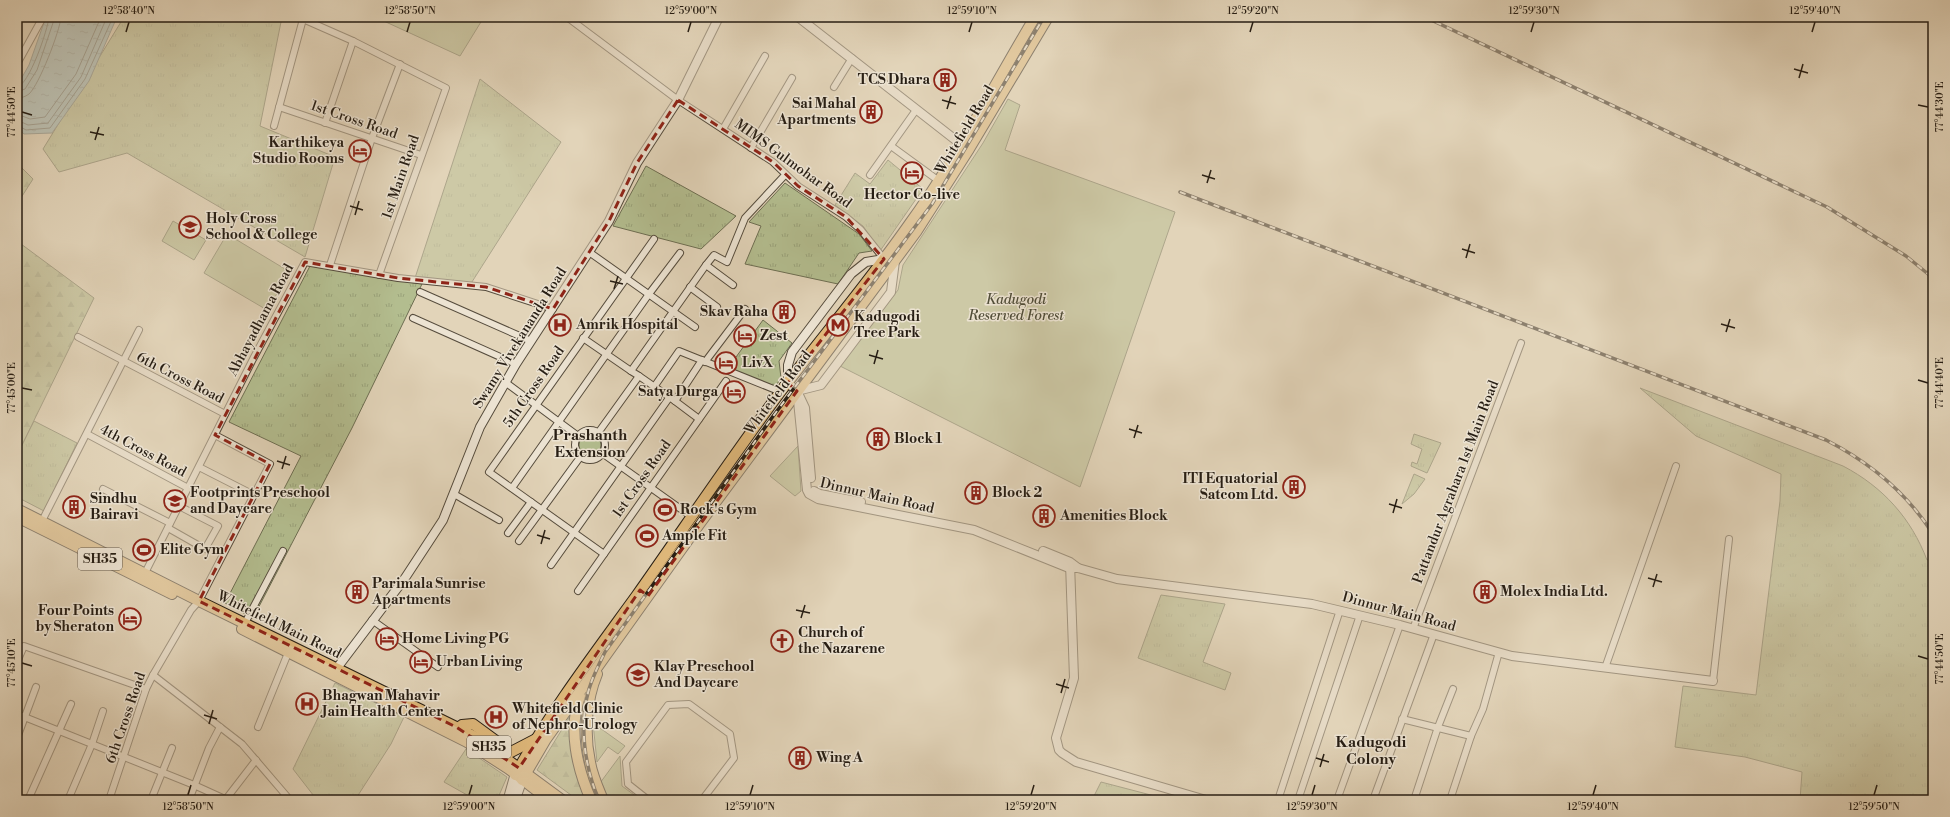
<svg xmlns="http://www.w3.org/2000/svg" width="1950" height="817" viewBox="0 0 1950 817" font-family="'Libre Bodoni',serif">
<defs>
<pattern id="grass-tufts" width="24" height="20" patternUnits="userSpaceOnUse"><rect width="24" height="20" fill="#b3bd8f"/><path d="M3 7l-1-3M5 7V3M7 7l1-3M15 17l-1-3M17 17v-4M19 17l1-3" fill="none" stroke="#9aa27a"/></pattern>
<pattern id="forest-firs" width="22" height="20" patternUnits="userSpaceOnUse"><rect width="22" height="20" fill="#b3bd8f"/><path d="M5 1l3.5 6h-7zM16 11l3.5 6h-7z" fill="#9aa27a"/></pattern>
<pattern id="water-ripples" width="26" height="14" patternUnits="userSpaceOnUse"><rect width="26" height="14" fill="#98b6b8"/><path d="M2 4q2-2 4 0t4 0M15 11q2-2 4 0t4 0" fill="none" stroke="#7c9394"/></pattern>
</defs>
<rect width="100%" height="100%" fill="#e2d4b9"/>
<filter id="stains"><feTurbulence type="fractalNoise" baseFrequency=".005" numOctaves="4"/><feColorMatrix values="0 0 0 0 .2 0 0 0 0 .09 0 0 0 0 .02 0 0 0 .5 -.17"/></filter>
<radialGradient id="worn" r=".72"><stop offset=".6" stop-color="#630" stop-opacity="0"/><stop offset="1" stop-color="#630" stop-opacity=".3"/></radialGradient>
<g fill="url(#grass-tufts)" stroke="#6d6e52">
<polygon points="124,17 282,17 260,126 335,157 305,257 127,153 59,172 43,149"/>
<polygon points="480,79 561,142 470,285 415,278"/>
<polygon points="888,160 923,189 880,251 863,226 835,205 855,173 870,184"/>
<polygon points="646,166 736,216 701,249 613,226"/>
<polygon points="785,183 859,234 872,251 859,253 838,284 745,264 761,226 749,222"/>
<polygon points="310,266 422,284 352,428 253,618 225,603 301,456 229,422"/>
<polygon points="763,320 792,343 779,361 781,378 775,387 728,368"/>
<path d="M1640,388L1843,466C1883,487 1911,518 1927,560L1933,557V800H1800L1802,772L1745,757L1675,747L1683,686L1756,695L1780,501L1781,474L1696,436Z"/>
<polygon points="34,421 77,443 44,511 17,497 17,455"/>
<polygon points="1414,434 1441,443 1427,473 1411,466 1412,462 1417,464 1422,449 1411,444"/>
<polygon points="1414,474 1425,479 1414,494 1402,504"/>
<polygon points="1161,595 1225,604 1203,662 1231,673 1225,690 1138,658"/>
<polygon points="335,683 404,717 391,744 355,800 317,800 293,769"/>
<polygon points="466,749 507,777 497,800 476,800 444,782"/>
<polygon points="1101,782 1170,800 1092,800"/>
</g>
<g fill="url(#forest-firs)" stroke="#6d6e52">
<polygon points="17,163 33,179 17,204"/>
<polygon points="17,241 94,298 17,455"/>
<path d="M572,713C573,743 574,770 584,797L575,798L537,770Z"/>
</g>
<g fill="#b3bd8f" stroke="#6d6e52">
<polygon points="375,17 484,17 460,56"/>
<polygon points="1008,99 1020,105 1005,150 1175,212 1080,487 840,366 898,290 903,265 983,143"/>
<polygon points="173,221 206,240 194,260 162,241"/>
<polygon points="227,234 290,272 267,310 204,273"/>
<circle cx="590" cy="445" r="11"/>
<polygon points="798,446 801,491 795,496 770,476"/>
<polygon points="593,723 625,746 618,754 608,747 597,762"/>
<polygon points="620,756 622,786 641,800 607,800 600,783"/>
</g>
<polygon fill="url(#water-ripples)" stroke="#6b7976" points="46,17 117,17 89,81 52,133 24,134 17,128 17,86 29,65"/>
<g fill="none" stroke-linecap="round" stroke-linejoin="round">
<g stroke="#606a66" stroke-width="1">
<path d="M17,87C29,86 48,29 49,17"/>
<polyline points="17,92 25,89 37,70 55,17"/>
<path d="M17,98C21,98 25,97 29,94C39,85 60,31 61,17"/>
<polyline points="17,114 30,119 45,117 76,74 101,17"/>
<polyline points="17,120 28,125 48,123 81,77 107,17"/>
<polyline points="17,125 26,130 50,128 85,79 113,17"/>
</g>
<g stroke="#564c3d" stroke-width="8">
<g id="minor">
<polyline points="567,17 678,100 773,162 798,186 846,217 861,230 884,259"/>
<polyline points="17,64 43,17"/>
<polyline points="834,87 852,58"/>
<polyline points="279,107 421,155"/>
<polyline points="325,123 353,41"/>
<polyline points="274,126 303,19 353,41 446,88 379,275"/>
<polyline points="723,129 765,56"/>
<polyline points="891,146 939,181"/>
<polyline points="751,148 792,78"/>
<polyline points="870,175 916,110"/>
<polyline points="589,252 695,327"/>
<polyline points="330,265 372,138 400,64"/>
<polyline points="706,265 733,285"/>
<polyline points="690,287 717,307"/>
<polyline points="420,292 531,341"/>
<polyline points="413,318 516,364"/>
<polyline points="78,337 225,414"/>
<polyline points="583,338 631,371"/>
<polyline points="705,362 745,309"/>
<polyline points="639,376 675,401 702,360"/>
<polyline points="505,382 578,436"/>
<polyline points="654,387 679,351 781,392"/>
<polyline points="675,401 699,419"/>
<circle cx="590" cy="445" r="15"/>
<polyline points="598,433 639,376 631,371 706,265 714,255 727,262 745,218 785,175"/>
<polyline points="87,434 188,488"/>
<polyline points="602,453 692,517"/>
<polyline points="199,467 254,495"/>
<polyline points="512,488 649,294 680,253"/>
<polyline points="103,489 170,523"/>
<polyline points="454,494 499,520"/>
<polyline points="42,521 139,330"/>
<polyline points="168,528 205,549 218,526 179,506"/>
<polyline points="508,533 531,502"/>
<polyline points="519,541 581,456"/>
<polyline points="604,554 489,472 654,239"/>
<polyline points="551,565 669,398"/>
<polyline points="145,573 253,359 305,262 398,278 486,287 553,309"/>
<polyline points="578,591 726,381"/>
<polyline points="372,620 438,667"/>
<polyline points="245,623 283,551"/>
<polyline points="1413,629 1521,343"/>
<polyline points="17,662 24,646 146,689"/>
<polyline points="1605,668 1676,466"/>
<polyline points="153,675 242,744 290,800"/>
<polyline points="1713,681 1729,539"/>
<polyline points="17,714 194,785 227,800"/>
<polyline points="1402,719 1471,736"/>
<polyline points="258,727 288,653"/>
<polyline points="17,738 36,687"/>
<polyline points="17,798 21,800"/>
<polyline points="226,799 256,760"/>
<polyline points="28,800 71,704"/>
<polyline points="68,800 92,744 103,711"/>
<polyline points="109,800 146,689 153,675 191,610 199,601 270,464 215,435"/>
<polyline points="151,800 172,748"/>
<polyline points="189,800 209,748 220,727"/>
<polyline points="646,800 647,799 628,784 626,762 668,705 689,704 730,734 734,758 702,800"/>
<polyline points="1278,800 1340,610"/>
<polyline points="1298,800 1360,615"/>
<polyline points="1337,800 1400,625"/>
<polyline points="1373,800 1434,634"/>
<polyline points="1414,800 1438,727 1453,689"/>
<polyline points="1450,800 1471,736 1483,709 1499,652"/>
</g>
</g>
<g stroke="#564c3d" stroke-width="10">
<g id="tertiary">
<polyline points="798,17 962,145"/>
<polyline points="797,391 807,490 809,494 818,499 974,530 1069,568 1078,568 1117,579 1312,604 1400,625 1512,656 1713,681"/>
<polyline points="797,391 821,385 891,292 895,261"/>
<polyline points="811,478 805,408 797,391 788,383 788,365 792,352 851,274 866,262 884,259"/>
<polyline points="814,491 820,494 861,502"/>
<polyline points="1043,551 1070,562 1078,568"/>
<polyline points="1070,563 1074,678 1056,738 1059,750 1062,753 1076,762 1206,800"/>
<polyline points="337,668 405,578 443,520 480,427 516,364 609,221 637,163 678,100 719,17"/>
</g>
</g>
<g stroke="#271e14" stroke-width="11">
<g id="secondary">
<polyline points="508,800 515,775"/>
<polyline points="515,800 522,780"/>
</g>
</g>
<g stroke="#271e14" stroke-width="12">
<g id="primary">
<polyline points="17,509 199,601 456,727 479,739 562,800"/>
<polyline points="17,517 172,594"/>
<polyline points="242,629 467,742 509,769 549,800"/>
<path d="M597,674C586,700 584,734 590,762C592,775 598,788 603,800"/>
<path d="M580,696C568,729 577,768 591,800"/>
<polyline points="458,728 462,725 473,724 511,752 536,739"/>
<path d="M515,775C550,712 595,653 637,595C685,527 731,458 781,391C823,336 868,283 908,226C956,160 993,87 1035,17"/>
<polyline points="522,780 546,739 700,523 916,232 969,149 1048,17"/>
</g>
</g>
<use href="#minor" stroke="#ece3d2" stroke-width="6"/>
<use href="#tertiary" stroke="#ece3d2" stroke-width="8"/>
<use href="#secondary" stroke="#ece3d2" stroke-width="9"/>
<use href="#primary" stroke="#e1ba7c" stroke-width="10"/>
<g stroke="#271e14" stroke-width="3.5">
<g id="rail">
<polyline points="1425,17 1827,207 1906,256 1933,278"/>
<path d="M1180,192L1826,440C1869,462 1907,493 1933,534"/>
<path d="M599,800C584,766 579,724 589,689C593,676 599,664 605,652L771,419L932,204L1044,17"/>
</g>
</g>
<use href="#rail" stroke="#ece3d2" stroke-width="2" stroke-dasharray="6" stroke-linecap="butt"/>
</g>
<path d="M0 0H1950V817H0ZM678,100L773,162L798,186L846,217L884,259L788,383L797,391L648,596L640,590L519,768L456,727L199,601L270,464L215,435L305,262L398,278L486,287L553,309L609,221L637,163Z" fill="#e2d4b9" fill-opacity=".55" fill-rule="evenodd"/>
<path fill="none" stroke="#8f2418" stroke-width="3" stroke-dasharray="8 5" stroke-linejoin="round" d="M678,100L773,162L798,186L846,217L884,259L788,383L797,391L648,596L640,590L519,768L456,727L199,601L270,464L215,435L305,262L398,278L486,287L553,309L609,221L637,163Z"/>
<path fill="none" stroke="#271e14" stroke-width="1.5" d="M126,32L129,22M407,32L410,22M688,32L691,22M969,32L972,22M1250,32L1253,22M1531,32L1534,22M1812,32L1815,22M1794,69L1808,73M1799,78L1803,64M942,100L956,104M1918,105L1928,107M947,109L951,96M22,112L32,115M90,132L104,135M95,140L99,127M1202,175L1215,179M1207,183L1211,170M350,206L363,210M355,215L359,201M1462,249L1475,253M1466,258L1470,244M610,281L623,284M614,289L618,276M1721,324L1735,328M1726,332L1730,319M869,355L883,359M874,364L878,350M1918,380L1928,383M22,388L32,390M1129,429L1142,433M1134,438L1138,425M277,461L290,465M282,469L286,456M1389,504L1402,508M1393,513L1397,499M537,535L550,539M541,544L545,530M1648,578L1662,582M1653,587L1657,574M796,610L810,613M801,618L805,605M1918,656L1928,659M22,663L32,666M1056,684L1069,688M1061,693L1065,679M204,715L217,719M209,724L213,710M1316,758L1329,762M1320,767L1324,754M188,795L191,785M469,795L472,785M750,795L753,785M1031,795L1034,785M1312,795L1315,785M1593,795L1596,785M1874,795L1877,785"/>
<defs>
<g id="building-ring" transform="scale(1.15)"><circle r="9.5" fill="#ece3d2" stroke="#8f2418" stroke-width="1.5"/><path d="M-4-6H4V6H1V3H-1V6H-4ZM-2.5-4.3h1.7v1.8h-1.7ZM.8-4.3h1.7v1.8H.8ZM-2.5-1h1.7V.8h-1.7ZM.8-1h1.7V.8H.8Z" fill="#8f2418"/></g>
<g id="hotel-ring" transform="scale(1.15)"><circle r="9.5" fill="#ece3d2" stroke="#8f2418" stroke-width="1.5"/><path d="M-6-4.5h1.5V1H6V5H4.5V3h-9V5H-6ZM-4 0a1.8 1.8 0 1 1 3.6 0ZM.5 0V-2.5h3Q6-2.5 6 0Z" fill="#8f2418"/></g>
<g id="school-ring" transform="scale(1.15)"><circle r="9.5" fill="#ece3d2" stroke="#8f2418" stroke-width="1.5"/><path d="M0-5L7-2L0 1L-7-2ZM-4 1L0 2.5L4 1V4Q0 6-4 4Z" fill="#8f2418"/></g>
<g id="hospital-ring" transform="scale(1.15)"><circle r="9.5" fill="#ece3d2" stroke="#8f2418" stroke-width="1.5"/><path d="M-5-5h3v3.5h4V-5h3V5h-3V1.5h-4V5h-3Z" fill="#8f2418"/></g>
<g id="metro-ring" transform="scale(1.15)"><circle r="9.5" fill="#ece3d2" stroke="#8f2418" stroke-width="1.5"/><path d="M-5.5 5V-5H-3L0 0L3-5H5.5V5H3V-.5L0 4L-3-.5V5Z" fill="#8f2418"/></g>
<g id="stadium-ring" transform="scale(1.15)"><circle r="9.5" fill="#ece3d2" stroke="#8f2418" stroke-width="1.5"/><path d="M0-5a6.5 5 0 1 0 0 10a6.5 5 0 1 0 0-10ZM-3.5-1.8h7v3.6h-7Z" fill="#8f2418"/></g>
<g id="church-ring" transform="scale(1.15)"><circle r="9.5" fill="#ece3d2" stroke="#8f2418" stroke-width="1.5"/><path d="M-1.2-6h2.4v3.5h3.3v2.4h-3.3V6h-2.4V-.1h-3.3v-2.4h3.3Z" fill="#8f2418"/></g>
</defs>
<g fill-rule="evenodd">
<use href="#building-ring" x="945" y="80"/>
<use href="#building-ring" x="871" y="112"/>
<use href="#hotel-ring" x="360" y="151"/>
<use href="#hotel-ring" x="912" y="173"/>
<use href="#school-ring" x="190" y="227"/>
<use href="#building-ring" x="784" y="312"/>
<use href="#hospital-ring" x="560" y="325"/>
<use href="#metro-ring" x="838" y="325"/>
<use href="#hotel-ring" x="745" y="336"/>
<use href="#hotel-ring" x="726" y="363"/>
<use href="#hotel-ring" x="734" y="392"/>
<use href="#building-ring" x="878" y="439"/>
<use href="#building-ring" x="1294" y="487"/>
<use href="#building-ring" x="976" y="493"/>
<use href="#school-ring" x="175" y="501"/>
<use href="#building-ring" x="74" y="507"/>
<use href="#stadium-ring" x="665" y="510"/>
<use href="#building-ring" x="1044" y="516"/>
<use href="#stadium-ring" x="647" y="536"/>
<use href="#stadium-ring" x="144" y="550"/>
<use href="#building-ring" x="357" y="592"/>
<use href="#building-ring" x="1485" y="592"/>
<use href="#hotel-ring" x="130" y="619"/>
<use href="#hotel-ring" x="387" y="639"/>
<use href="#church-ring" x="782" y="641"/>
<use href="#hotel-ring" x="421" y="662"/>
<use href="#school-ring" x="638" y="675"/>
<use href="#hospital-ring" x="307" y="704"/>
<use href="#hospital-ring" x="496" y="717"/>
<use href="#building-ring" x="800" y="758"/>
</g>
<g text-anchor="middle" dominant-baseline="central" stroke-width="3" stroke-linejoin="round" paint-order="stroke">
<g fill="#ece3d2" stroke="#62594d" stroke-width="1">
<rect x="78" y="548" width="44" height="22" rx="3"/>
<rect x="467" y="736" width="44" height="22" rx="3"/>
</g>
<g font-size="13" font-weight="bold" fill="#271e14">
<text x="100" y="559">SH35</text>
<text x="489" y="747">SH35</text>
</g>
<g font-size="14" font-weight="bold" fill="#271e14" stroke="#ece3d2" text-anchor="start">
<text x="930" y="80" text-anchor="end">TCS Dhara</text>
<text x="856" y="104" text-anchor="end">Sai Mahal<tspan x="856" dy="16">Apartments</tspan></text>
<text x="344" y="143" text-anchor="end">Karthikeya<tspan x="344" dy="16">Studio Rooms</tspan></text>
<text x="912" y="195" text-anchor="middle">Hector Co-live</text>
<text x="206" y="219">Holy Cross<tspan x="206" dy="16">School &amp; College</tspan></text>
<text x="768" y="312" text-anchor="end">Skav Raha</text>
<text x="854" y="317">Kadugodi<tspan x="854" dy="16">Tree Park</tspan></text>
<text x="576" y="325">Amrik Hospital</text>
<text x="760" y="336">Zest</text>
<text x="742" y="363">LivX</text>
<text x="718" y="392" text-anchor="end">Satya Durga</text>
<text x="894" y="439">Block 1</text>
<text x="1278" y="479" text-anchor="end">ITI Equatorial<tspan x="1278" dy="16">Satcom Ltd.</tspan></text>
<text x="190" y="493">Footprints Preschool<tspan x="190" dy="16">and Daycare</tspan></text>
<text x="992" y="493">Block 2</text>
<text x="90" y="499">Sindhu<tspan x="90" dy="16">Bairavi</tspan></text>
<text x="680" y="510">Rock's Gym</text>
<text x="1060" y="516">Amenities Block</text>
<text x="662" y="536">Ample Fit</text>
<text x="160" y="550">Elite Gym</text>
<text x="372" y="584">Parimala Sunrise<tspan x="372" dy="16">Apartments</tspan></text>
<text x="1500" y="592">Molex India Ltd.</text>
<text x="114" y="611" text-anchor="end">Four Points<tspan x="114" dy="16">by Sheraton</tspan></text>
<text x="798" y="633">Church of<tspan x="798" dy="16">the Nazarene</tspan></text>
<text x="402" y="639">Home Living PG</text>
<text x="436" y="662">Urban Living</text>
<text x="654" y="667">Klay Preschool<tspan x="654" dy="16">And Daycare</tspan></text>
<text x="322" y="696">Bhagwan Mahavir<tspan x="322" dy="16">Jain Health Center</tspan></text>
<text x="512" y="709">Whitefield Clinic<tspan x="512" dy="16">of Nephro-Urology</tspan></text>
<text x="816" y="758">Wing A</text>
</g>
<g font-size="14" fill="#271e14" stroke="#ece3d2">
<text transform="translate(354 120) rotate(19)">1st Cross Road</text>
<text transform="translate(965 130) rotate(-59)">Whitefield Road</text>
<text transform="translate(793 164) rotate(36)">MIMS Gulmohar Road</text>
<text transform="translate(401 177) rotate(-71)">1st Main Road</text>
<text transform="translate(261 320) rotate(-62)">Abhayadhama Road</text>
<text transform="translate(520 338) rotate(-58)">Swamy Vivekananda Road</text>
<text transform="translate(180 378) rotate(27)">6th Cross Road</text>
<text transform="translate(534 387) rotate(-55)">5th Cross Road</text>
<text transform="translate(778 393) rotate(-53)">Whitefield Road</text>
<text transform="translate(143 451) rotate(28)">4th Cross Road</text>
<text transform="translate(642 479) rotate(-55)">1st Cross Road</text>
<text transform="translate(1456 482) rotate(-69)">Pattandur Agrahara 1st Main Road</text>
<text transform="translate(877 496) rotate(13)">Dinnur Main Road</text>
<text transform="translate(1399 612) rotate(15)">Dinnur Main Road</text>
<text transform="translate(279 625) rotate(26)">Whitefield Main Road</text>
<text transform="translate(126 718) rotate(-71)">6th Cross Road</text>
</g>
<g font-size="14" font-style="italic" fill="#514e39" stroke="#ece3d2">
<text x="1016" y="300">Kadugodi<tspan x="1016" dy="16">Reserved Forest</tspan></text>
</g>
<g font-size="15" font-weight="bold" fill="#271e14" stroke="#ece3d2">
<text x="590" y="435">Prashanth<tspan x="590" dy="17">Extension</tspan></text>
<text x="1371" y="742">Kadugodi<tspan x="1371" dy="17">Colony</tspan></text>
</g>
</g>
<rect width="1950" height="817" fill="none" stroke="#e2d4b9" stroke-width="44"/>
<rect x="22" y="22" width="1906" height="773" fill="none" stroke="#271e14" stroke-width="1.5"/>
<g font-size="10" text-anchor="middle" fill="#271e14">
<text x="129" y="14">12°58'40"N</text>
<text x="410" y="14">12°58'50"N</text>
<text x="691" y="14">12°59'00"N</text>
<text x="972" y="14">12°59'10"N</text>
<text x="1253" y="14">12°59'20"N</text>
<text x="1534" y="14">12°59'30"N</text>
<text x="1815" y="14">12°59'40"N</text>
<text transform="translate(1939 107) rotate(-90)" y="4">77°44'30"E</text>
<text transform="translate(11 112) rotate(-90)" y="4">77°44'50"E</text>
<text transform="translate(1939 383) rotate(-90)" y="4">77°44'40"E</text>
<text transform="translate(11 388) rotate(-90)" y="4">77°45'00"E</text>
<text transform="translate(1939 659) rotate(-90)" y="4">77°44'50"E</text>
<text transform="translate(11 663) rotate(-90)" y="4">77°45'10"E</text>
<text x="188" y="810">12°58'50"N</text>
<text x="469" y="810">12°59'00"N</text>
<text x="750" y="810">12°59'10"N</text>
<text x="1031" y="810">12°59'20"N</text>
<text x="1312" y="810">12°59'30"N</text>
<text x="1593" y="810">12°59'40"N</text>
<text x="1874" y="810">12°59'50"N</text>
</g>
<rect width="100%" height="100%" filter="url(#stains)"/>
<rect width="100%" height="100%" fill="url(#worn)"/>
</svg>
